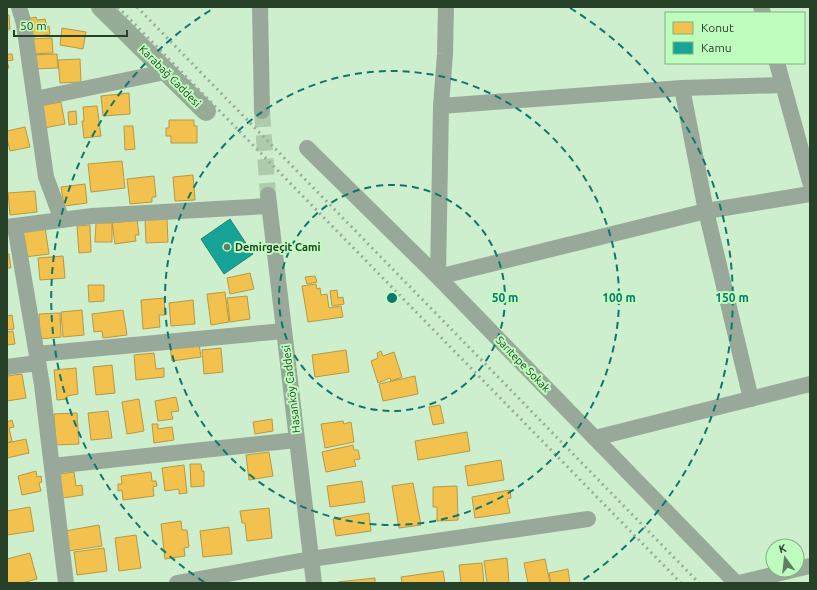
<svg xmlns="http://www.w3.org/2000/svg" width="817" height="590" viewBox="0 0 817 590" font-family="Ubuntu,sans-serif">
<rect width="100%" height="100%" fill="#cdefcd"/>
<g fill="#f2c14e" stroke="#b59a43">
<polygon points="7,15 9,15 10,29 8,29 7,36"/>
<polygon points="36,17 37,20 45,19 47,27 49,26 50,34 30,38 27,19"/>
<polygon points="62,28 86,32 83,49 60,45"/>
<polygon points="52,38 53,53 29,54 28,39"/>
<polygon points="7,54 12,54 13,60 7,61 9,68 7,68"/>
<polygon points="57,54 58,68 32,69 31,55"/>
<polygon points="80,59 81,82 60,83 58,60"/>
<polygon points="129,93 130,114 103,116 101,96"/>
<polygon points="61,102 65,124 44,128 39,106"/>
<polygon points="97,106 101,136 84,138 82,121 84,121 83,107"/>
<polygon points="76,111 77,124 69,125 68,112"/>
<polygon points="169,120 194,120 194,126 197,126 197,143 171,143 171,136 166,136 166,128 169,128"/>
<polygon points="124,126 133,126 135,149 125,150"/>
<polygon points="25,127 30,147 10,151 7,139 7,131"/>
<polygon points="122,161 125,188 91,192 88,164"/>
<polygon points="193,175 195,200 175,201 173,177"/>
<polygon points="154,176 156,197 152,197 152,202 130,204 127,179"/>
<polygon points="85,184 87,203 64,206 61,187"/>
<polygon points="35,191 37,212 10,215 8,193"/>
<polygon points="167,219 168,242 146,243 145,220"/>
<polygon points="137,220 139,235 135,235 136,241 115,244 112,223"/>
<polygon points="96,223 112,223 112,242 95,242"/>
<polygon points="90,225 91,252 79,253 77,226"/>
<polygon points="45,227 49,254 25,257 21,231"/>
<polygon points="7,254 9,254 11,268 7,268"/>
<polygon points="63,256 65,278 40,280 38,258"/>
<polygon points="250,273 254,289 230,294 227,278"/>
<polygon points="315,276 317,282 307,284 305,277"/>
<polygon points="316,284 317,289 320,288 321,295 327,294 329,308 341,306 343,317 308,322 302,286"/>
<polygon points="88,285 104,285 104,301 89,302"/>
<polygon points="337,290 338,298 343,297 344,304 332,306 330,291"/>
<polygon points="225,292 229,322 211,325 207,294"/>
<polygon points="247,296 250,319 230,322 227,298"/>
<polygon points="164,298 165,315 159,315 160,327 143,329 141,300"/>
<polygon points="193,300 195,324 171,326 169,303"/>
<polygon points="82,310 84,335 63,337 61,312"/>
<polygon points="123,310 127,335 103,338 102,331 94,332 92,314"/>
<polygon points="60,313 61,337 40,339 39,314"/>
<polygon points="12,315 14,329 7,330 7,316"/>
<polygon points="13,331 15,344 7,345 7,332"/>
<polygon points="199,344 201,357 172,361 170,347"/>
<polygon points="221,348 223,372 204,374 202,350"/>
<polygon points="346,350 349,372 315,377 312,355"/>
<polygon points="381,351 383,356 394,352 402,377 391,381 390,378 378,383 371,361 378,358 377,353"/>
<polygon points="154,353 156,369 164,368 164,377 136,380 134,355"/>
<polygon points="112,365 115,393 96,395 93,367"/>
<polygon points="76,368 78,394 67,396 67,399 57,400 54,370"/>
<polygon points="22,374 26,398 7,401 7,376"/>
<polygon points="415,376 418,394 383,401 379,384"/>
<polygon points="176,397 179,411 171,412 173,419 158,421 155,401"/>
<polygon points="139,399 144,431 127,434 122,402"/>
<polygon points="440,405 444,423 433,425 429,407"/>
<polygon points="108,411 112,438 91,440 88,413"/>
<polygon points="77,413 79,444 56,445 54,414"/>
<polygon points="272,419 273,431 255,434 253,422"/>
<polygon points="12,420 14,427 9,428 12,441 7,443 7,422"/>
<polygon points="343,421 344,424 351,422 354,442 325,448 321,424"/>
<polygon points="152,424 158,424 158,429 172,427 174,440 154,443"/>
<polygon points="467,432 470,451 418,460 415,441"/>
<polygon points="26,439 29,453 7,458 7,443"/>
<polygon points="353,445 354,450 358,450 360,459 354,460 356,466 326,472 322,452"/>
<polygon points="269,452 273,476 249,480 246,455"/>
<polygon points="501,460 504,480 468,486 465,466"/>
<polygon points="190,464 201,464 202,471 204,471 204,486 191,487"/>
<polygon points="184,465 187,493 179,494 179,489 165,491 162,468"/>
<polygon points="36,471 37,477 41,476 42,482 39,483 41,491 22,495 18,476"/>
<polygon points="74,472 76,486 82,485 83,495 56,499 53,475"/>
<polygon points="151,472 152,481 156,481 157,486 153,487 154,496 123,500 122,490 118,491 118,484 122,484 121,476"/>
<polygon points="362,481 365,502 330,507 327,486"/>
<polygon points="413,483 421,525 399,528 392,486"/>
<polygon points="457,486 458,520 437,521 437,507 433,507 433,487"/>
<polygon points="510,490 511,498 507,499 510,513 475,518 472,497"/>
<polygon points="30,507 34,531 7,535 7,511"/>
<polygon points="269,508 272,538 247,541 245,523 242,523 240,511"/>
<polygon points="369,513 371,531 336,536 333,519"/>
<polygon points="181,521 182,530 187,530 189,547 184,548 185,556 165,559 161,524"/>
<polygon points="99,525 102,546 68,551 65,531"/>
<polygon points="229,527 232,554 203,557 200,531"/>
<polygon points="136,535 141,568 119,571 115,538"/>
<polygon points="104,548 107,571 77,575 74,552"/>
<polygon points="30,553 37,579 22,583 7,583 7,559"/>
<polygon points="507,558 509,583 487,583 484,561"/>
<polygon points="545,559 550,583 528,583 524,563"/>
<polygon points="482,563 484,583 461,583 459,565"/>
<polygon points="568,569 570,583 551,583 549,573"/>
<polygon points="443,571 445,583 402,583 401,577"/>
<polygon points="375,578 375,583 338,583 338,582"/>
</g>
<polygon fill="#17a398" stroke="#1c8576" points="230,219 253,254 224,274 201,239"/>
<g fill="none" stroke-linecap="round" stroke-linejoin="round">
<polyline stroke="#acccac" stroke-width="16" stroke-dasharray="16 8" stroke-linecap="butt" points="262,111 268,195"/>
<g stroke="#99a999" stroke-width="16">
<polyline points="19,7 24,24 46,177 62,220"/>
<polyline points="260,7 262,111"/>
<polyline points="446,7 445,54 441,106 438,277 706,211 810,194"/>
<polyline points="761,7 763,13"/>
<polyline points="777,63 810,182"/>
<polyline points="682,88 706,211 751,399"/>
<polyline points="35,99 165,72"/>
<polyline points="441,106 682,88 783,85"/>
<polyline points="307,148 438,277 736,583"/>
<polyline points="268,195 314,583"/>
<polyline points="15,226 42,385 66,583"/>
<polyline points="7,227 92,216 269,206"/>
<polyline points="37,354 284,331"/>
<polyline points="7,367 38,363"/>
<polyline points="595,438 810,384"/>
<polyline points="52,466 297,440"/>
<polyline points="797,569 810,566"/>
<polyline points="177,583 311,559 588,519"/>
<polyline points="739,583 793,570"/>
</g>
<polyline stroke="#96ac96" stroke-width="20" points="101,7 206,111"/>
<g stroke="#9aab9a" stroke-width="3" stroke-dasharray="2 4" stroke-linecap="butt">
<polyline points="118,7 681,583"/>
<polyline points="137,7 699,583"/>
</g>
</g>
<g fill="none" stroke="#0f766e" stroke-width="2" stroke-dasharray="7 5">
<circle cx="392" cy="298" r="113"/>
<circle cx="392" cy="298" r="227"/>
<path d="M204 582A340 340 0 0 1 214 8M570 8A340 340 0 0 1 580 582"/>
</g>
<circle fill="#617d62" stroke="#bffdbf" stroke-width="1.5" cx="227" cy="247" r="4"/>
<g text-anchor="middle" dominant-baseline="central" stroke-width="4" stroke-linejoin="round" paint-order="stroke">
<g font-size="11" fill="#274028" stroke="#bffdbf">
<text transform="translate(170 76) rotate(45)">Karabağ Caddesi</text>
<text transform="translate(523 364) rotate(46)">Sarıtepe Sokak</text>
<text transform="translate(291 389) rotate(-97)">Hasanköy Caddesi</text>
</g>
<g font-size="11" font-weight="bold" fill="#274028" stroke="#bffdbf" text-anchor="start">
<text x="235" y="247">Demirgeçit Cami</text>
</g>
</g>
<circle cx="392" cy="298" r="6" fill="#0f766e" stroke="#bffdbf" stroke-width="2"/>
<g font-size="12" text-anchor="middle" font-weight="bold" fill="#0f766e" stroke="#bffdbf" stroke-width="4" stroke-linejoin="round" paint-order="stroke">
<text x="505" y="302">50 m</text>
<text x="619" y="302">100 m</text>
<text x="732" y="302">150 m</text>
</g>
<rect width="817" height="590" fill="none" stroke="#274028" stroke-width="16"/>
<rect x="665" y="12" width="140" height="52" fill="#bffdbf" stroke="#82b183"/>
<rect x="673" y="22" width="20" height="12" fill="#f2c14e" stroke="#82b183"/>
<text x="701" y="32" font-size="12" fill="#274028">Konut</text>
<rect x="673" y="42" width="20" height="12" fill="#17a398" stroke="#82b183"/>
<text x="701" y="52" font-size="12" fill="#274028">Kamu</text>
<g transform="translate(785 558) rotate(345)"><circle r="19" fill="#bffdbf" stroke="#82b183"/>
<path d="M0-3L7 15L0 10L-7 15Z" fill="#617d62"/>
<text y="-6" font-size="11" font-weight="bold" text-anchor="middle" fill="#274028">K</text>
</g>
<path d="M14 30v6h113v-6" fill="none" stroke="#274028" stroke-width="2"/>
<text x="20" y="30" font-size="12" fill="#274028" stroke="#bffdbf" stroke-width="3" paint-order="stroke">50 m</text>
</svg>
